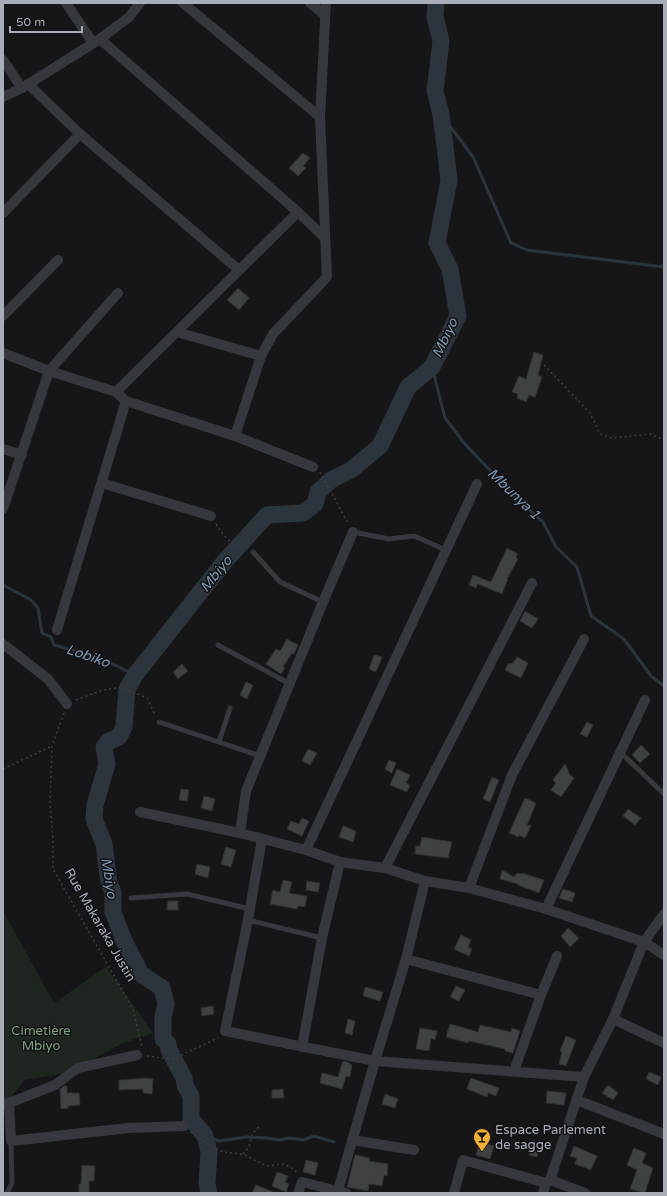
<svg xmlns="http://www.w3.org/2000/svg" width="667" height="1196" viewBox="0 0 667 1196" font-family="'Varela Round',sans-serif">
<rect width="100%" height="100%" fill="#161618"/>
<polygon fill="#1e261f" points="3,911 54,1003 106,967 153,1033 123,1043 67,1073 25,1080 10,1099 3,1101"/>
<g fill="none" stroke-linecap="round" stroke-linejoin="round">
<g stroke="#2c353c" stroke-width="3">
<polyline points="441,114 473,157 511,243 527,250 664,267"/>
<polyline points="432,367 445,418 464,443 518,500 543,522 556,547 577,567 591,616 624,639 651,676 664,686"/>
<polyline points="3,585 31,600 38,608 42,633 51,637 54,645 103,659 135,675"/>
<polyline points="205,1136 219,1141 247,1137 267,1138 280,1140 289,1138 304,1140 314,1136 334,1142"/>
</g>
<polyline stroke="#2c353c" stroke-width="17" points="209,1193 207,1184 209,1152 205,1136 191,1119 191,1096 185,1085 184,1078 169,1050 168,1044 163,1039 163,1017 166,1004 162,988 141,974 124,941 113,912 113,892 109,883 104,844 94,819 95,805 107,764 104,747 109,741 119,737 124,727 127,689 135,675 225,561 267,515 303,513 315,504 318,492 331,480 351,470 380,446 408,387 432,367 458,316 450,269 437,243 449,180 441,114 435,91 441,41 435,17 436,3"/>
</g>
<g fill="#404145" stroke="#303034">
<polygon points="303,153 310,158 303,166 306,168 298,176 289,168"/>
<polygon points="238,288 249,298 239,310 227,300"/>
<polygon points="534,352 543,355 538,375 542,377 535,397 529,395 526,402 517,398 518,394 512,392 519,376 526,379"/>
<polygon points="507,548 518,554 516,557 518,559 507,579 508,579 502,594 478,584 476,588 469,585 473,575 491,582"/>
<polygon points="525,611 538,619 532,628 520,621"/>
<polygon points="287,639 298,645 294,654 292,653 283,667 285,668 281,674 266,664 276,649 280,651"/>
<polygon points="374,655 382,657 376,672 369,669"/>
<polygon points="517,657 528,663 521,678 505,670 508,664 513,663"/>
<polygon points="182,664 188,671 178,679 173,672"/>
<polygon points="246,682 253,685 247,699 240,695"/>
<polygon points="587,722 593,725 587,737 580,734"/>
<polygon points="641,745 650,754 640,763 632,755"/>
<polygon points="308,749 317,753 310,765 302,761"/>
<polygon points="389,760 396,763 392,773 385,769"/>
<polygon points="565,764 570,775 574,778 561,797 551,790 556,783 553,780"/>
<polygon points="397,769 410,775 406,783 410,785 407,792 390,785"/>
<polygon points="492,777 499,780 490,802 483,799"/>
<polygon points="181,789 189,790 187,801 179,800"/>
<polygon points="204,796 215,799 212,811 201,808"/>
<polygon points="525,798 536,803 527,825 531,826 525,838 519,835 518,837 509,833"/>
<polygon points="628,809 641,818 635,825 623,816"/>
<polygon points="302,818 309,821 302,836 287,829 291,821 299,824"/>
<polygon points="343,826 356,831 353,842 339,837"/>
<polygon points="422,837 452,842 448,858 415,854 416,846 420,846"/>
<polygon points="226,847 236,850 231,867 221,864"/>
<polygon points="197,864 210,867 208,878 195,874"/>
<polygon points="502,870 514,877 517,873 522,874 522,873 544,880 539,893 518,885 518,884 500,879"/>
<polygon points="283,880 292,882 289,893 307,896 305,907 298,906 297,909 270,904 273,890 280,892"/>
<polygon points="307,881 320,883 318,892 306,890"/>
<polygon points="563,889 575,893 572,902 559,898"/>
<polygon points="168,901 178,901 178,910 167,910"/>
<polygon points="568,928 579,938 570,947 561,936"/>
<polygon points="461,935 471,940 468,947 472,949 469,956 454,949"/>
<polygon points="456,986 465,990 459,1001 450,997"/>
<polygon points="365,987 383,992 380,1001 363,996"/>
<polygon points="213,1006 214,1014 202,1016 201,1008"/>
<polygon points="348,1019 355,1021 352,1035 345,1033"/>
<polygon points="450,1024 478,1032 480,1025 511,1032 512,1028 520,1031 513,1053 505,1051 505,1049 469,1041 468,1043 446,1037"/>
<polygon points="420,1028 437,1031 435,1040 431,1038 429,1051 416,1049"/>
<polygon points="566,1036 576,1040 566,1066 559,1064 562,1052 560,1051"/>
<polygon points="344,1061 350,1063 349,1064 352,1065 350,1077 346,1076 342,1089 320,1083 322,1073 338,1077 342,1063"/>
<polygon points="649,1072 661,1077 658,1085 646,1079"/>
<polygon points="147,1078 153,1079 152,1094 143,1093 143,1089 119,1090 119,1080"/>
<polygon points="471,1078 499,1088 496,1096 488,1093 487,1097 467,1089"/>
<polygon points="608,1085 618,1093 613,1100 602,1093"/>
<polygon points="64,1086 67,1086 67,1093 79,1093 80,1105 68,1106 68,1108 61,1109 60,1089"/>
<polygon points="283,1089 284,1098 272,1098 272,1090"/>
<polygon points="547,1091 566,1093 564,1105 546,1103"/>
<polygon points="385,1094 398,1099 395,1108 382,1104"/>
<polygon points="480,1142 494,1146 490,1159 476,1155"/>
<polygon points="531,1144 539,1146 537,1157 529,1155"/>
<polygon points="574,1146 597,1156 591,1170 575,1164 577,1158 570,1156"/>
<polygon points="634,1148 646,1153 642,1163 653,1168 645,1193 630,1189 637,1170 627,1165"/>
<polygon points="355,1155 370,1158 369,1161 388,1164 387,1176 384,1175 382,1186 369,1184 368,1191 347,1187"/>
<polygon points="306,1160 318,1163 315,1175 303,1172"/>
<polygon points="82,1165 95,1166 94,1181 89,1181 89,1193 79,1193 79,1184 81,1184"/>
<polygon points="277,1172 288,1176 285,1182 289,1184 286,1192 272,1186"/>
<polygon points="256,1185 276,1193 252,1193"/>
</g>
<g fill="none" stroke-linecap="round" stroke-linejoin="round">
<g stroke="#3d3f44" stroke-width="1.5" stroke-dasharray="2 3" stroke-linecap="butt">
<polyline points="544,365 590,413 600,434 611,438 650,434 664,440"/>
<polyline points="320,472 348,523"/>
<path d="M216,524C223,536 232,546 246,549"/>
<polyline points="76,700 103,690 121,687 147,698 155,715"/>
<polyline points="64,713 52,746 50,804 53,839 53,869 133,1009 142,1047"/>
<polyline points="3,769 52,746"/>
<polyline points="147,1056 173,1059 218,1038"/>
<polyline points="191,1132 207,1144 223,1152 243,1154 266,1166 284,1164 295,1170 297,1173"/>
<polyline points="243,1154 249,1147 252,1135 260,1125"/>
</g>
<g stroke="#37383d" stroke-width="5">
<polyline points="353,532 389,539 414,536 446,550"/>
<polyline points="253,552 280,582 323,602"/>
<polyline points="218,645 290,684"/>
<polyline points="159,722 260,756"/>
<polyline points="219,742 230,708"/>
<polyline points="620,752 664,794"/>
<polyline points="131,898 187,894 250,909"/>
<polyline points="248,920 322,938"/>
<polyline points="7,1193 12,1183 11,1141"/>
</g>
<g stroke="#37383d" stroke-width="10">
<polyline points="66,3 93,43"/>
<polyline points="183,3 320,117"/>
<polyline points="310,3 325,15"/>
<polyline points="100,39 298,212 325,238"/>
<polyline points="3,60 22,88"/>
<polyline points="28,84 80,134 239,270"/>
<polyline points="3,97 22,88 100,39 129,17 140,3"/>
<polyline points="3,213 80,134"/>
<polyline points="3,316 58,260"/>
<polyline points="177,332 261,356"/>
<polyline points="3,353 49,371 116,392 126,401 235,436 313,467"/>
<polyline points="116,392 298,212"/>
<polyline points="235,436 261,356 273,334 327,277 320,117 326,3"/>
<polyline points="3,449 22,455"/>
<polyline points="102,483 211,516"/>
<polyline points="3,509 49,371 118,293"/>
<polyline points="57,630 126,401"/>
<polyline points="3,644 48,679 67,704"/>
<polyline points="140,812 240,833 306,850 340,862 385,868 425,881 469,888 546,909 644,942 664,955"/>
<polyline points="240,833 246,791 323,602 353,532"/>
<polyline points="262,839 248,920 225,1031 375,1061 584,1077"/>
<polyline points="306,850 477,484"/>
<polyline points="385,868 532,583"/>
<polyline points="469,888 512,775 584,639"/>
<polyline points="546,909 645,700"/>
<polyline points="406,959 541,995"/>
<polyline points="613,1019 664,1043"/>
<polyline points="302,1047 322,938 340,862"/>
<polyline points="514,1071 541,995 557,956"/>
<polyline points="577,1100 664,1134"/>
<polyline points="9,1103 11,1141 128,1128 184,1126"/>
<polyline points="4,1105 55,1085 78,1068 137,1055"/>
<polyline points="352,1140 414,1150"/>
<polyline points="550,1180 585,1193"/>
<polyline points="338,1190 375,1061 406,959 425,881"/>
<polyline points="298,1193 302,1182 346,1193"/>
<polyline points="454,1193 463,1160 546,1183"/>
<polyline points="543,1193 546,1183 550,1180 584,1077 613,1019 644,942 664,914"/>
</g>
</g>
<defs>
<g id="bar-pin" transform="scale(0.9)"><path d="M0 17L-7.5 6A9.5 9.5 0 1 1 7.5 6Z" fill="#f2b134" stroke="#111113"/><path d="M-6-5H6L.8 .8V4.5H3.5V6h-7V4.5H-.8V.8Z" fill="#111"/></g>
</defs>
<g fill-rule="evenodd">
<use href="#bar-pin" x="482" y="1137"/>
</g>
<g text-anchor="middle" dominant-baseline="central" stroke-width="3" stroke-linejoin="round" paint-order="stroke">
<g font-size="13" fill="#a8adb8" stroke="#111113">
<text transform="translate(100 925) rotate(60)">Rue Makaraka Justin</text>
</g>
<g font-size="13" fill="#7fa381" stroke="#111113">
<text x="41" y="1031">Cimetière<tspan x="41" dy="15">Mbiyo</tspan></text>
</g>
<g font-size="13" fill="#a8adb8" stroke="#111113" text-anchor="start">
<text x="495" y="1130">Espace Parlement<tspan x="495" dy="15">de sagge</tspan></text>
</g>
<g font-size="14" font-style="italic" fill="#7f9bb3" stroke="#111113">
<text transform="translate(445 338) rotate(-65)">Mbiyo</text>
<text transform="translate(514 494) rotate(44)">Mbunya 1</text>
<text transform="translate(216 574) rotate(-51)">Mbiyo</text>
<text transform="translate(88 656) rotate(19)">Lobiko</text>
<text transform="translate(109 878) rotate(81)">Mbiyo</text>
</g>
</g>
<rect width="667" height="1196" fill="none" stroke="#a8adb8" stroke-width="8"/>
<path d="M10 26v6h72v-6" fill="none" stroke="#a8adb8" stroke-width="2"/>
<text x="16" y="26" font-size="12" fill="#a8adb8" stroke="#111113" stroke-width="3" paint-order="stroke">50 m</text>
</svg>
